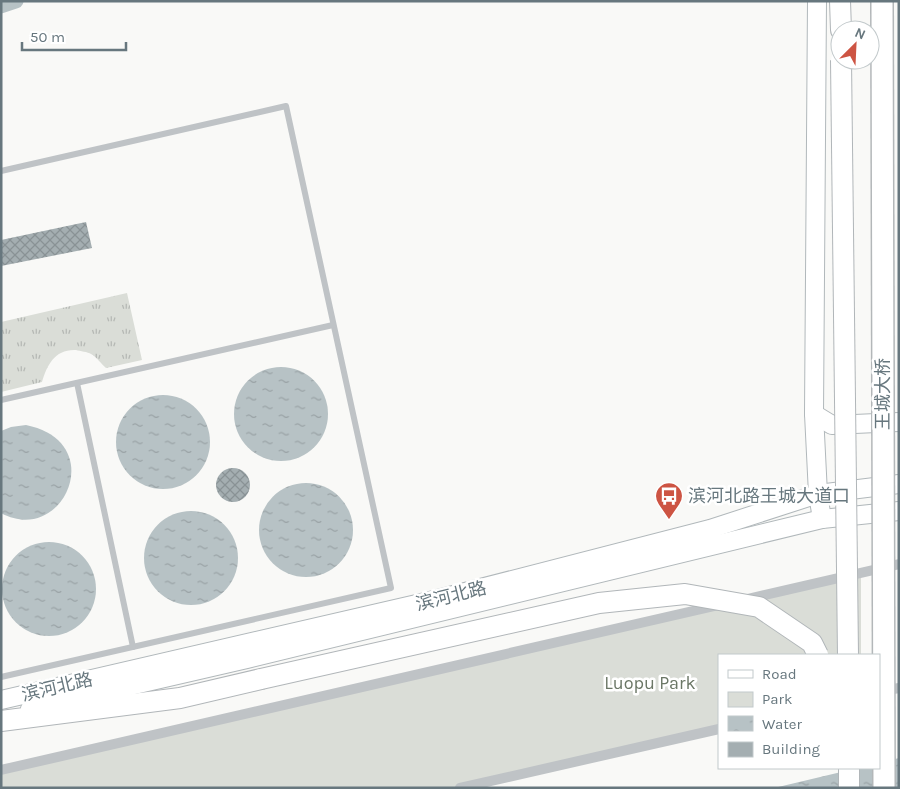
<svg xmlns="http://www.w3.org/2000/svg" width="900" height="789" viewBox="0 0 900 789" font-family="Karla,'Noto Sans SC',sans-serif">
<defs>
<pattern id="grass-tufts" width="24" height="20" patternUnits="userSpaceOnUse" patternTransform="scale(1.25)"><rect width="24" height="20" fill="#daddd7"/><path d="M3 7l-1-3M5 7V3M7 7l1-3M15 17l-1-3M17 17v-4M19 17l1-3" fill="none" stroke="#b5b8b4"/></pattern>
<pattern id="water-ripples" width="26" height="14" patternUnits="userSpaceOnUse" patternTransform="scale(1.25)"><rect width="26" height="14" fill="#b7c2c5"/><path d="M2 4q2-2 4 0t4 0M15 11q2-2 4 0t4 0" fill="none" stroke="#99a2a5"/></pattern>
<pattern id="building-cross-hatch" width="8" height="8" patternUnits="userSpaceOnUse" patternTransform="scale(1.25)"><rect width="8" height="8" fill="#a4aeb1"/><path d="M0 0l8 8M0 8l8-8" fill="none" stroke="#899295"/></pattern>
</defs>
<rect width="100%" height="100%" fill="#f9f9f7"/>
<path fill="url(#grass-tufts)" d="M127,293L142,360L106,368C101,364 97,357 91,354C88,352 80,351 76,350C55,349 47,365 42,382L1,392V322Z"/>
<polygon fill="#daddd7" points="861,572 861,655 719,655 719,729 460,788 1,788 1,770"/>
<g fill="url(#water-ripples)">
<circle cx="281" cy="414" r="47"/>
<circle cx="163" cy="442" r="47"/>
<path d="M26,425C110,442 63,547 1,513V431L11,427Z"/>
<circle cx="306" cy="530" r="47"/>
<circle cx="191" cy="558" r="47"/>
<circle cx="49" cy="589" r="47"/>
<polygon points="899,758 899,788 774,788 858,768 879,768 879,763"/>
</g>
<g fill="none" stroke-linecap="round" stroke-linejoin="round">
<polyline stroke="#b7c2c5" stroke-width="15" points="1,6 16,1"/>
</g>
<g fill="url(#building-cross-hatch)">
<polygon points="86,222 92,248 1,266 1,240"/>
<circle cx="233" cy="485" r="17"/>
</g>
<g fill="none" stroke-linecap="round" stroke-linejoin="round">
<g stroke="#b1b8bb" stroke-width="20">
<g id="secondary">
<polyline points="817,1 814,414 818,494 822,519"/>
<polyline points="814,414 832,425 899,422"/>
<polyline points="1,700 434,600 710,529 818,494 899,484"/>
<polyline points="30,709 247,659 822,519 899,511"/>
</g>
</g>
<g stroke="#b1b6b9" stroke-width="22">
<g id="primary">
<polyline points="840,1 841,30"/>
<polyline points="1,721 180,698 261,679"/>
<polyline points="849,768 849,788"/>
</g>
</g>
<g stroke="#bfc3c6" stroke-width="6">
<polyline points="1,171 286,106 391,588 1,677"/>
<polyline points="77,383 133,647"/>
<polyline points="1,400 333,325"/>
</g>
<g stroke="#bfc3c6" stroke-width="10">
<polyline points="743,600 899,564"/>
<polyline points="882,691 899,688"/>
<polyline points="1,770 719,605"/>
<polyline points="460,788 719,729"/>
</g>
<use href="#secondary" stroke="#fff" stroke-width="18"/>
<use href="#primary" stroke="#fff" stroke-width="20"/>
<g stroke="#b1b6b9" stroke-width="22" stroke-linecap="butt">
<g id="primary-bridge">
<polyline points="841,60 848,655"/>
<polyline points="261,679 599,603 685,594 759,607 812,643 818,655"/>
</g>
</g>
<g stroke="#b3b7b9" stroke-width="24" stroke-linecap="butt">
<polyline id="trunk-bridge" points="882,1 884,788"/>
</g>
<use href="#primary-bridge" stroke="#fff" stroke-width="20"/>
<use href="#trunk-bridge" stroke="#fff" stroke-width="21"/>
</g>
<defs>
<g id="bus-pin" transform="scale(1.4375)"><path d="M0 17L-7.5 6A9.5 9.5 0 1 1 7.5 6Z" fill="#cd5443" stroke="#fff"/><path d="M-5-6H5V4H4V6H2V4H-2V6H-4V4H-5ZM-3.5-4V0h7V-4ZM-3.5 1.2v1.5H-2V1.2ZM2 1.2v1.5H3.5V1.2Z" fill="#fff"/></g>
</defs>
<g fill-rule="evenodd">
<use href="#bus-pin" x="669" y="496"/>
</g>
<g text-anchor="middle" dominant-baseline="central" stroke-width="5" stroke-linejoin="round" paint-order="stroke">
<g font-size="18" fill="#67777e" stroke="#fff">
<text transform="translate(883 394) rotate(-90)">王城大桥</text>
<text transform="translate(451 596) rotate(-14)">滨河北路</text>
<text transform="translate(57 687) rotate(-13)">滨河北路</text>
</g>
<g font-size="18" fill="#67777e" stroke="#fff" text-anchor="start">
<text x="688" y="496">滨河北路王城大道口</text>
</g>
<g font-size="18" fill="#6b7766" stroke="#fff">
<text x="650" y="683">Luopu Park</text>
</g>
</g>
<rect width="900" height="789" fill="none" stroke="#67777e" stroke-width="5"/>
<rect x="718" y="654" width="162" height="115" fill="#ffffff" stroke="#c2c9cb"/>
<rect x="728" y="670" width="25" height="8" fill="#ffffff" stroke="#c2c9cb"/>
<text x="762" y="679" font-size="15" fill="#67777e">Road</text>
<rect x="728" y="692" width="25" height="15" fill="#daddd7" stroke="#c2c9cb"/>
<text x="762" y="704" font-size="15" fill="#67777e">Park</text>
<rect x="728" y="716" width="25" height="15" fill="url(#water-ripples)" stroke="#c2c9cb"/>
<text x="762" y="729" font-size="15" fill="#67777e">Water</text>
<rect x="728" y="742" width="25" height="15" fill="#a4aeb1" stroke="#c2c9cb"/>
<text x="762" y="754" font-size="15" fill="#67777e">Building</text>
<g transform="translate(855 45) rotate(24)"><circle r="24" fill="#ffffff" stroke="#c2c9cb"/>
<path d="M0-4L9 19L0 12L-9 19Z" fill="#cd5443"/>
<text y="-8" font-size="14" font-weight="bold" text-anchor="middle" fill="#67777e">N</text>
</g>
<path d="M22 42v8h104v-8" fill="none" stroke="#67777e" stroke-width="2.5"/>
<text x="30" y="42" font-size="15" fill="#67777e" stroke="#ffffff" stroke-width="4" paint-order="stroke">50 m</text>
</svg>
